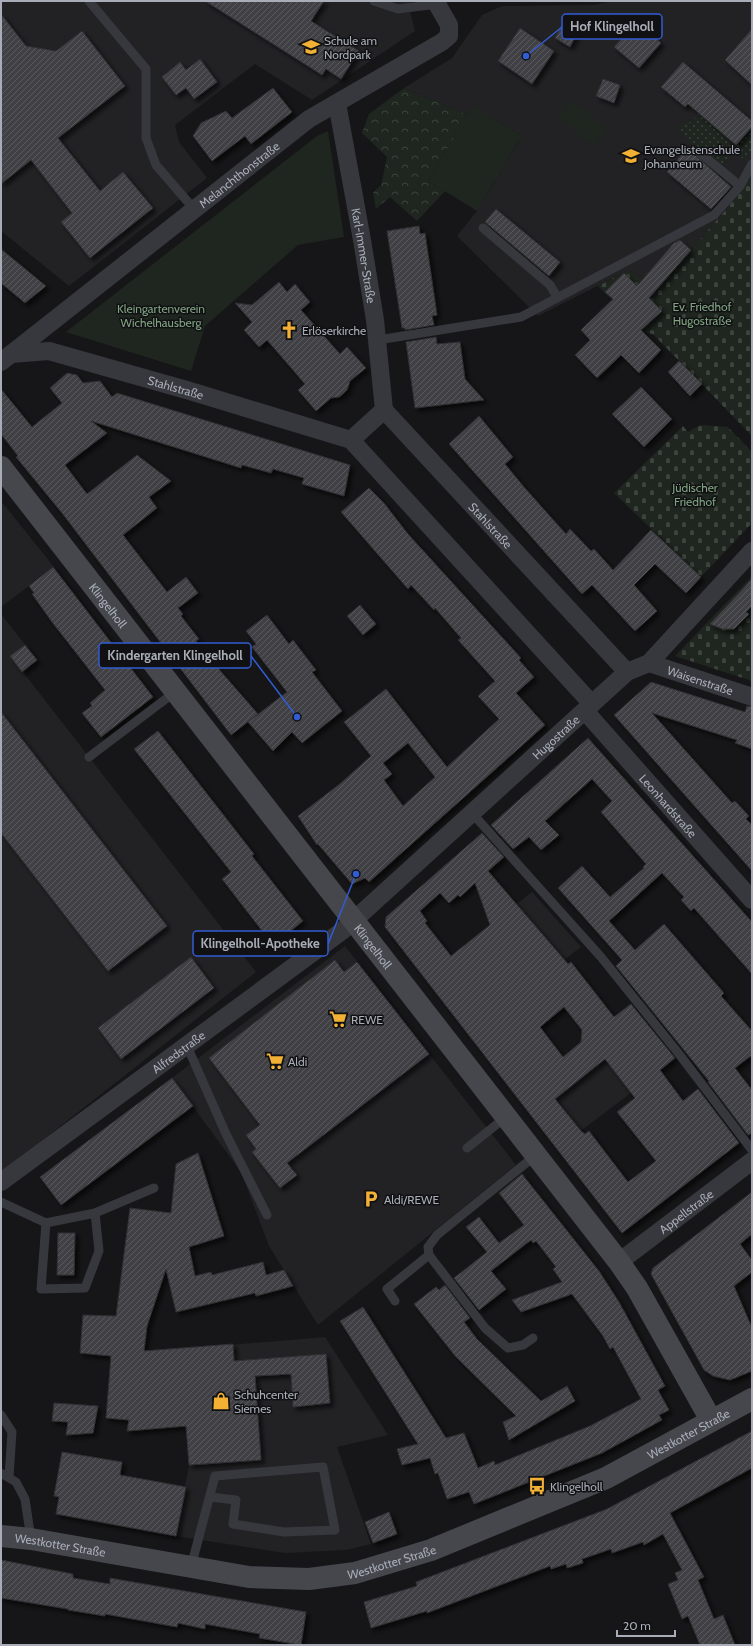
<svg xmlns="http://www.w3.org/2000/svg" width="753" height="1646" viewBox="0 0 753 1646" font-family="Cabin,sans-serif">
<defs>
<pattern id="grass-dots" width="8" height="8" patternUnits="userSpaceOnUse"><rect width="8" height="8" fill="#1e261f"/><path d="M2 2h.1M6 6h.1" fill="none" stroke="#3c433d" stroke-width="1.8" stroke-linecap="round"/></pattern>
<pattern id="cemetery-stones" width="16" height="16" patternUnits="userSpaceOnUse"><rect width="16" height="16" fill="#1e261f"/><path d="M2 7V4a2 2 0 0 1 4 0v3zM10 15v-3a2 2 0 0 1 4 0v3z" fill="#3c433d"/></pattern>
<pattern id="park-crowns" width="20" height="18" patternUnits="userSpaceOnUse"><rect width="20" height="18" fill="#1e261f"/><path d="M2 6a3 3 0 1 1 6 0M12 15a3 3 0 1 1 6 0" fill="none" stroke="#3c433d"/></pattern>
<pattern id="building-hatch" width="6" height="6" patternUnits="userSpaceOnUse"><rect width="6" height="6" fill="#404145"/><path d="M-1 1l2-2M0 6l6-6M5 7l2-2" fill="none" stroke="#595a5e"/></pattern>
<filter id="shadow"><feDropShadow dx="3.5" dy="3.5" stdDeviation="2" flood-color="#0009"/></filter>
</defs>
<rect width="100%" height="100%" fill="#161618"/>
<g fill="#222225">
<polygon points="1,1 412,1 409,7 415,31 312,100 255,64 175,125 179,142 207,178 69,286 1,231"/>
<polygon points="614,1 752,1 752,176 725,211 656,290 629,270 538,316 457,236 477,211 522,136 473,107 468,115 404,88 452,58 482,15 502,6 594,5"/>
<polygon points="1,501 54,567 1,607"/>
<polygon points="1,614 37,660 23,672 256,972 1,1173"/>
<polygon points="532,892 581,947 523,992 478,935"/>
<polygon points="345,946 516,1165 318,1325 269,1246 241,1172 172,1078"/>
<polygon points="629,1005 674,1060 557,1149 515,1094"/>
<polygon points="325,1337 388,1435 337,1447 371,1544 346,1550 285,1553 176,1536 189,1465 182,1349"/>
</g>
<polygon fill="url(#grass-dots)" points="699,113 736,145 752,127 752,149 745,159 733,154 723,163 719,164 684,136 681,131 683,123 691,122"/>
<g fill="url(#cemetery-stones)">
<polygon points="752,176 752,436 653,334 643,332 598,286 629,270 656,290 725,211"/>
<polygon points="700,425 728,427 752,452 752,523 701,577 614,493 683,426 688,432"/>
<polygon points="752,576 752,681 675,656"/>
</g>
<polygon fill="url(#park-crowns)" points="404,88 468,115 428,181 445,191 417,221 390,197 376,209 373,193 381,185 387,157 362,133 369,114"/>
<g fill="#1e261f">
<polygon points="572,100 607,129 593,146 558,117"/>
<polygon points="473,106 522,136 477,211 428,181"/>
<polygon points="328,131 344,237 298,245 205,326 191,371 66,332 317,136"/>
</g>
<g fill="url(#building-hatch)" stroke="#303034" fill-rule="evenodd" filter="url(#shadow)">
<polygon points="205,1 324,1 311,21 359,51 341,79 326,69 322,75"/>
<polygon points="1,14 26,46 56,51 82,31 125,86 58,138 100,191 123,172 153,208 90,258 61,222 72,213 31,160 1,184"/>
<polygon points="637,22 661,43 639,68 614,47"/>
<polygon points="562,25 577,33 570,47 555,38"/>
<polygon points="520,28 554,51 532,84 498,61"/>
<polygon points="752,29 752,85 725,60"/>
<polygon points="200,59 217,82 194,99 186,88 176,95 162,77 180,62 186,70"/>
<polygon points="683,62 752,121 752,127 736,145 688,104 685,107 661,87"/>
<polygon points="603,79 620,85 614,103 596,96"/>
<polygon points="273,88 292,112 251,144 245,136 212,161 193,136 201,123 226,111 232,118"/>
<polygon points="687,148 731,187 711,209 667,172"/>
<polygon points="496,209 560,262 549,276 485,222"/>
<polygon points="419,226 420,234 425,233 437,315 432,316 434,325 405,330 405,328 402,328 387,231"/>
<polygon points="680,240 691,250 649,298 662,311 641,330 661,350 639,373 621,355 597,378 575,355 590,340 581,330 613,299 605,292 624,273 637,286 674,243"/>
<polygon points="1,249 46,286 25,303 1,283"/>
<polygon points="279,282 287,292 295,284 310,302 301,310 340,354 347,347 366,368 350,381 347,390 343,394 339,397 331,398 316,411 298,390 305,384 267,340 259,347 244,330 252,322 235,303 252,305"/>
<polygon points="436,337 437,344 460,342 465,379 484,400 415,408 406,342"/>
<polygon points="679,361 702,384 690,396 668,372"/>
<polygon points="67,373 77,375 83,383 100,381 112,397 117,393 350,465 344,496 302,484 304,478 273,469 271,473 242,465 241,468 91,421 107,433 65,465 87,494 137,455 171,481 149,497 157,508 123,535 167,592 186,577 198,593 178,608 183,614 181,616 199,639 196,641 210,659 258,714 231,735 62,513 16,457 18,456 1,434 1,389 32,427 62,403 50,388"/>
<polygon points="641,387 672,419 644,447 612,414"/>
<polygon points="479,416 513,457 505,464 524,487 566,534 570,529 591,551 594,549 613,570 651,530 701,577 686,593 655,564 634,585 657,611 635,631 592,585 582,594 449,444"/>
<path d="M369,488L384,503L408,534L521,658L519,660L534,677L516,693L545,725L369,882L365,878L352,884L318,844L317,845L298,816L341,783L371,756L344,722L386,689L447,767L499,719L478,696L495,681L458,640L461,638L435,608L434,610L411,585L408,589L341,512ZM408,743L435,777L403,806L384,780L392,774L383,763Z"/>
<polygon points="53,567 153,697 101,737 82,713 92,706 90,703 105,690 52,622 32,594 34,593 29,586"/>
<polygon points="752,579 752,606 746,612 749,614 734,629 722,629 710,624"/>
<polygon points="360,605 376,624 363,635 347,616"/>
<polygon points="267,615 289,644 293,640 316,670 312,672 342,711 302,743 292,732 273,751 248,722 287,692 252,647 256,644 246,631"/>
<polygon points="25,645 37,660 22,672 10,656"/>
<polygon points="651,682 745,712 747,706 752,707 752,749 735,743 737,740 652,713 732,803 735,801 749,816 746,819 752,825 752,871 614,715"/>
<polygon points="1,712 167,926 108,971 1,833"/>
<polygon points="158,731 254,854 252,856 303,921 273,945 222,879 231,872 134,749"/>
<polygon points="588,738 752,922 752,974 694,908 691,911 681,900 684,897 662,873 609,921 635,950 664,924 724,993 721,996 752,1031 752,1055 735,1068 752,1090 752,1133 748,1135 708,1082 709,1081 616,966 622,960 558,888 582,866 610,897 644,868 643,867 646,864 601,812 612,801 592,779 545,821 559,835 541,850 529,837 513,849 491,825"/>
<path d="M482,833L504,857L488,871L568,964L571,962L614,1017L631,1004L675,1058L660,1070L683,1101L698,1089L739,1143L622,1233L385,927L386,917ZM475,883L490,925L451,956L425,923L427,921L420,911L440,893L449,903L458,895L460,897ZM564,1007L582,1030L581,1042L563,1057L540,1027ZM605,1059L635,1098L617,1112L656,1161L628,1182L589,1131L585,1134L581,1131L555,1099Z"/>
<polygon points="191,957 214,988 121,1059 98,1028"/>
<polygon points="335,960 344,972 357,962 429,1054 287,1163 297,1175 280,1188 252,1152 256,1149 246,1135 260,1125 209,1058"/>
<polygon points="172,1078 193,1106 61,1205 40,1177"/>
<polygon points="198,1153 224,1236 189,1247 195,1276 211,1272 212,1275 263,1262 266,1275 284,1270 293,1286 256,1296 255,1293 176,1312 166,1269 147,1326 144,1351 233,1344 234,1361 326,1354 330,1403 293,1407 291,1374 255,1376 261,1460 189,1465 186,1426 127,1431 129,1420 106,1418 111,1356 80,1353 83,1315 116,1316 130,1208 171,1213 176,1164"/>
<polygon points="522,1174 599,1271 619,1302 665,1386 658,1390 669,1410 659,1415 662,1420 602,1453 474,1504 469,1492 447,1499 438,1473 435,1474 430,1458 402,1465 397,1449 418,1444 340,1321 363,1307 446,1438 464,1433 478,1468 494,1461 495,1465 590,1426 641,1399 613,1347 610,1349 603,1336 572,1294 521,1312 512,1300 562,1282 553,1269 556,1267 536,1241 533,1243 531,1240 491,1271 506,1289 479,1310 454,1278 487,1252 466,1227 479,1217 499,1243 524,1225 499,1193"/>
<polygon points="752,1192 752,1234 740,1244 752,1260 752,1272 734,1286 752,1328 752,1371 730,1380 713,1376 704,1370 651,1274 653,1268"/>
<polygon points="58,1233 75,1233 74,1275 57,1275"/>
<polygon points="445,1285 470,1318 464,1322 477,1339 541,1401 567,1386 575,1401 509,1440 503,1422 516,1416 456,1357 414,1304 436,1287 439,1290"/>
<polygon points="54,1403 98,1406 93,1433 66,1435 68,1422 52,1421"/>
<polygon points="752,1431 752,1468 670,1513 704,1577 698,1580 714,1619 723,1615 735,1645 700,1645 688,1616 682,1619 668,1584 678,1580 675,1573 682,1570 663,1534 644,1545 643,1542 612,1553 611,1549 582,1559 583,1563 567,1568 566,1564 551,1569 550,1566 427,1613 427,1611 371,1628 364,1602 417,1586 416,1582 607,1509"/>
<polygon points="62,1452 122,1462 120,1475 186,1487 176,1536 56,1514 59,1497 54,1496"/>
<polygon points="389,1512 397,1534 373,1543 365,1522"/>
<polygon points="1,1560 73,1574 73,1578 110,1584 110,1578 306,1612 301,1645 259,1638 260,1634 205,1624 205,1629 178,1623 177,1627 105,1614 105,1616 68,1610 68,1609 1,1598"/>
</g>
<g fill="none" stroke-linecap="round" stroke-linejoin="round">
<g stroke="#37383d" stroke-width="9">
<polyline points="89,1 146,69 146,138 156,165 194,209"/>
<polyline points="374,1 398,9 437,4"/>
<polyline points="699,152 740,186"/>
<polyline points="483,228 550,285 557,297"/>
<polyline points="378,340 521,317 714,215 740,186 752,164"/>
<polyline points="89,757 175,692"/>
<polyline points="472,813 601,957 679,1054 752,1150"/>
<polyline points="187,1046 226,1134 267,1215"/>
<polyline points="467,1148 506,1117"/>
<polyline points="1,1202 46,1223"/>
<polyline points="95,1213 99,1251 85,1288 41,1289 46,1223 95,1213 154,1188"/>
<polyline points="395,1301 387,1289 429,1255"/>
<polyline points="533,1338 523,1345 508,1348 485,1328 429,1255 428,1247 437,1235 536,1155"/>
<polyline points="1,1415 12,1432 9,1477"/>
<polyline points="1,1473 16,1482 25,1499 31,1539"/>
<polyline points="191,1567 215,1476 323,1467 335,1530 284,1532 233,1524 236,1500 210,1497"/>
</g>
<g stroke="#37383d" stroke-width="18">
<path id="s1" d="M337,103L362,240L375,320L384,410"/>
<path id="s2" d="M11,354L49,351L190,391L351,440L592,704"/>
<path id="s3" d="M1,362L309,119L442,42L449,36V25L437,4L438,1"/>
<path id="s4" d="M384,410L627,672"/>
<polyline points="351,440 384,410"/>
<path id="s5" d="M649,663L752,697"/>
<path id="s6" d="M585,711L752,900"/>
<path id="s7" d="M1,1182L342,931L627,672L649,663L752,551"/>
<path id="s8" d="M619,1262L752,1161"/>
</g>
<g stroke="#45474d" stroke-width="22">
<path id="s9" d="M1,467L619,1262L637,1288L711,1420"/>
<path id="s10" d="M1,1536L31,1539L249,1577L309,1579L355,1573L431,1550L606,1478L752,1399"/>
</g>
</g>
<defs>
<g id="school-bare" transform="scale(1.38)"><path d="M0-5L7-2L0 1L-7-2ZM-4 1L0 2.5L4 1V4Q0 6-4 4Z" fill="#f2b134" stroke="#111113" stroke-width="2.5" paint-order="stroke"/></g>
<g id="university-bare" transform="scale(1.38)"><path d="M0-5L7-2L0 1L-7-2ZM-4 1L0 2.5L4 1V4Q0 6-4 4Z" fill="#f2b134" stroke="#111113" stroke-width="2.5" paint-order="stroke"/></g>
<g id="church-bare" transform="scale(1.38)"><path d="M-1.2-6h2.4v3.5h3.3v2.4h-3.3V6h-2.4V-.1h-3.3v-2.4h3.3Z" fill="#f2b134" stroke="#111113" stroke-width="2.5" paint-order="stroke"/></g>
<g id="supermarket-bare" transform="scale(1.38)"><path d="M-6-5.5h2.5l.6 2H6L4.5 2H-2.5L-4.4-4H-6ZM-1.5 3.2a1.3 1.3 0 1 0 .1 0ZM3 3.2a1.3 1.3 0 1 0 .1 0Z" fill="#f2b134" stroke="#111113" stroke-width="2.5" paint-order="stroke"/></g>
<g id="parking-bare" transform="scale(1.38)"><path d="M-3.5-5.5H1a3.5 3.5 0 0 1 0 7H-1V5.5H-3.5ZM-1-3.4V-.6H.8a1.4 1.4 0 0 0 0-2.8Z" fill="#f2b134" stroke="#111113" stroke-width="2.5" paint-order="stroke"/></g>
<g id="shop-bare" transform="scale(1.38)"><path d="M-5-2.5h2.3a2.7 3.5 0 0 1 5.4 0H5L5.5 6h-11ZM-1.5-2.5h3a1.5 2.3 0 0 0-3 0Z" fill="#f2b134" stroke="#111113" stroke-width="2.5" paint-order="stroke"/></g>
<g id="bus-bare" transform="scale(1.38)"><path d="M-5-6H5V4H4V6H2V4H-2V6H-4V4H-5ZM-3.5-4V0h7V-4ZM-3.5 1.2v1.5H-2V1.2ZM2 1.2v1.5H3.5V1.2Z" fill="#f2b134" stroke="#111113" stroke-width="2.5" paint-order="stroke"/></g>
</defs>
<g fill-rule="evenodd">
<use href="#school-bare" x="311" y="47"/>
<use href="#university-bare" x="631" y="156"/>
<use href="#church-bare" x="289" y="330"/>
<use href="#supermarket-bare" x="338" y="1019"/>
<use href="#supermarket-bare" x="275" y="1061"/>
<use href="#parking-bare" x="371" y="1199"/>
<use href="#shop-bare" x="221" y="1401"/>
<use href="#bus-bare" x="537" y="1486"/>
</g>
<g text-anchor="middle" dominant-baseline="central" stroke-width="3" stroke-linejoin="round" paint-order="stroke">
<g font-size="12" fill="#a8adb8" stroke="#111113" text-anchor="start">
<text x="324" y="40">Schule am<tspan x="324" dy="14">Nordpark</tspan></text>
<text x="644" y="149">Evangelistenschule<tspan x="644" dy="14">Johanneum</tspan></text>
<text x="302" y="330">Erlöserkirche</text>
<text x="351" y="1019">REWE</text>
<text x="288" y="1061">Aldi</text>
<text x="384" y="1199">Aldi/REWE</text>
<text x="234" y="1394">Schuhcenter<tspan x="234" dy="14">Siemes</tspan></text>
<text x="550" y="1486">Klingelholl</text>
</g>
<g font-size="12" fill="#a8adb8" stroke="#111113">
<text stroke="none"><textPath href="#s3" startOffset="303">Melanchthonstraße</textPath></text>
<text stroke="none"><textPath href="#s1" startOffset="155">Karl-Immer-Straße</textPath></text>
<text stroke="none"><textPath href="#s2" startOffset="170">Stahlstraße</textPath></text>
<text stroke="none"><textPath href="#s4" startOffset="157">Stahlstraße</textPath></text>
<text stroke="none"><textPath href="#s9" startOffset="175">Klingelholl</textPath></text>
<text stroke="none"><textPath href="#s5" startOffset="54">Waisenstraße</textPath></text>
<text stroke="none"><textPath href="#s7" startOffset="712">Hugostraße</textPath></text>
<text stroke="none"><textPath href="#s6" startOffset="126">Leonhardstraße</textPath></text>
<text stroke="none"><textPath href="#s9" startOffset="607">Klingelholl</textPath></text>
<text stroke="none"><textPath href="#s7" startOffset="220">Alfredstraße</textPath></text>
<text stroke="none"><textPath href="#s8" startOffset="84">Appellstraße</textPath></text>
<text stroke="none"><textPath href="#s10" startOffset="720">Westkotter Straße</textPath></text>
<text stroke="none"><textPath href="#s10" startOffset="60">Westkotter Straße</textPath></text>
<text stroke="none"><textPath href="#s10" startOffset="396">Westkotter Straße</textPath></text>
</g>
<g font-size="12" fill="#7fa381" stroke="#111113">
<text x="702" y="306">Ev. Friedhof<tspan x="702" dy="14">Hugostraße</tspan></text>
<text x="161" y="308">Kleingartenverein<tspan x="161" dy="14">Wichelhausberg</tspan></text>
<text x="695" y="487">Jüdischer<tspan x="695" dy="14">Friedhof</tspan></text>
</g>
</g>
<path fill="none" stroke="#325cd3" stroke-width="1.5" d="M526 56L562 27M297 717L251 656M356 874L328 944"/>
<g fill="#325cd3" stroke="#111113" stroke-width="1.5">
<circle cx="526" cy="56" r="4"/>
<circle cx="297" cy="717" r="4"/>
<circle cx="356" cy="874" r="4"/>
</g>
<g fill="#111113" stroke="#325cd3" stroke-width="1.5">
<rect x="562" y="14" width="100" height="25" rx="4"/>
<rect x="99" y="643" width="152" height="25" rx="4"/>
<rect x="193" y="931" width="135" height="25" rx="4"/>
</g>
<g font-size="13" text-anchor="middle" font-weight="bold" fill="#a8adb8">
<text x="612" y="31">Hof Klingelholl</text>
<text x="175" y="660">Kindergarten Klingelholl</text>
<text x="260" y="948">Klingelholl-Apotheke</text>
</g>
<rect width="753" height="1646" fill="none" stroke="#a8adb8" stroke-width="4"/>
<path d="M617 1630v6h58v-6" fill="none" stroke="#a8adb8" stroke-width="2"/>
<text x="623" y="1630" font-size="12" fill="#a8adb8" stroke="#111113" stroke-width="3" paint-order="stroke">20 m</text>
</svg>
